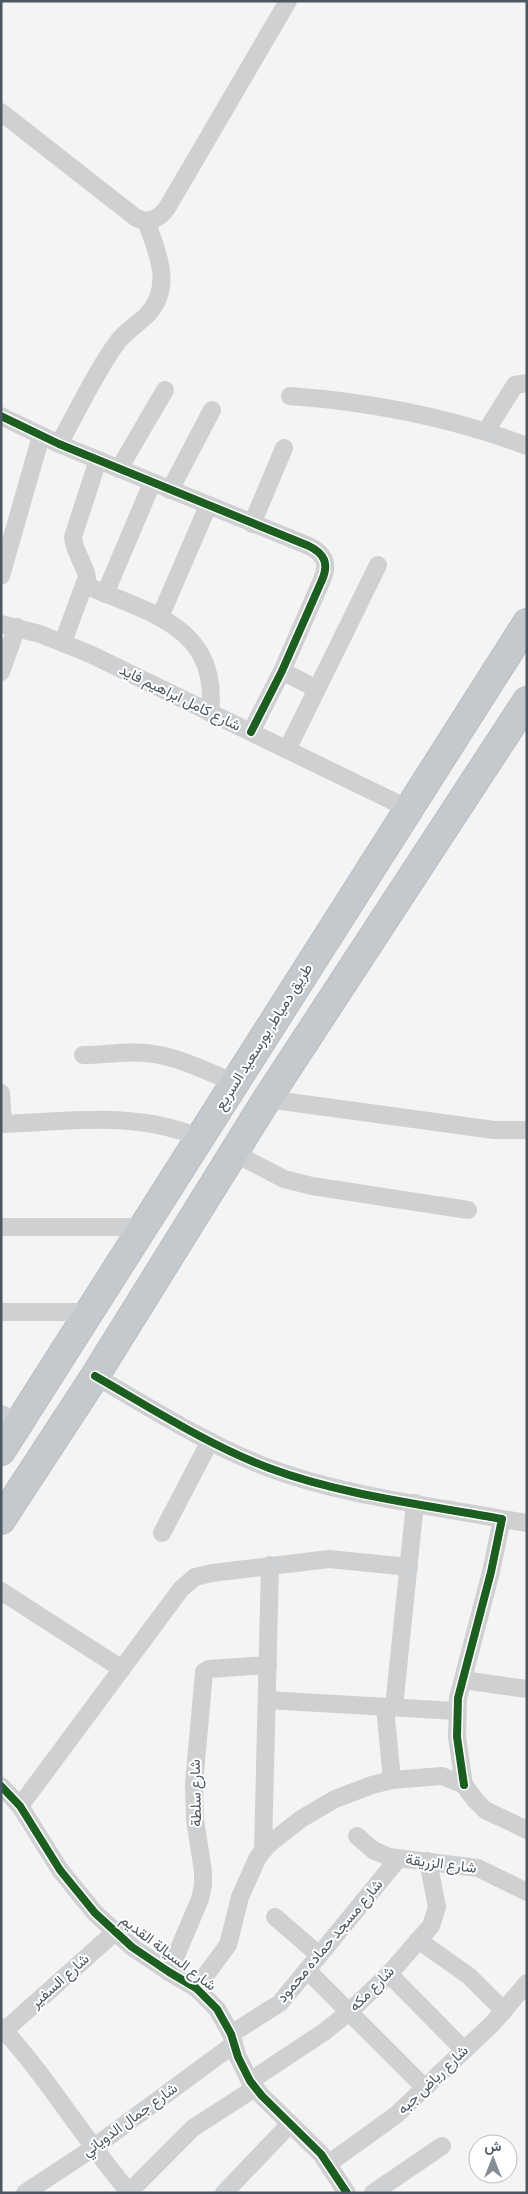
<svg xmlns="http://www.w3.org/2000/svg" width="528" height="2194" viewBox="0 0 528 2194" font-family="'Source Sans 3',Vazirmatn,sans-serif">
<rect width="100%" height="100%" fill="#f4f4f4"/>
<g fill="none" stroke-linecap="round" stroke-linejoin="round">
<g stroke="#b9bec3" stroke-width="30">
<g id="trunk">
<polyline points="1,1451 527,623"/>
<polyline points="1,1520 95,1376 267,1099 527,701"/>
</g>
</g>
<g stroke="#ced0d2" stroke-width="18">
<path d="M1,112L135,217C148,225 159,219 167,208L288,1"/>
<path d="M290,396C371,402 450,417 527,446"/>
<path d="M1,416L59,444L309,546C325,554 329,564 322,580L282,671L251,732"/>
<polyline points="486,431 515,385 527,383"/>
<path d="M59,444C77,412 95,373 116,344C124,332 137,325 147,315C174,287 157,251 146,221"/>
<polyline points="119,469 165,390"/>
<polyline points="170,490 212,410"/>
<polyline points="252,524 284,448"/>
<polyline points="1,576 41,436"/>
<path d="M85,585C149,613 220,626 210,713"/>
<polyline points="105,594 152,483"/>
<polyline points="160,617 208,506"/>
<polyline points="1,624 40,634 90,654 409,809"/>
<path d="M63,642L87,577C84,562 74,552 73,537L98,460"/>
<polyline points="282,671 317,689"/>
<polyline points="1,672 17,627"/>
<polyline points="287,750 378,565"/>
<path d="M83,1055C104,1055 126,1051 146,1053C178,1056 206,1071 235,1083"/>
<polyline points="1,1093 3,1124"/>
<polyline points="267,1099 494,1130 527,1130"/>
<path d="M1,1124C68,1122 136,1110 200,1138"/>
<polyline points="234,1153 284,1179 312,1186 468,1210"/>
<polyline points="1,1227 144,1227"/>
<polyline points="1,1312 90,1312"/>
<path d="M95,1376C151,1408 208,1445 269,1468C341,1495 426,1505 502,1519L491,1572L458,1698L457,1737L464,1785"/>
<polyline points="1,1414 20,1422"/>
<polyline points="502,1519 527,1523"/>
<polyline points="162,1533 210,1441"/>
<polyline points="1,1591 122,1669"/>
<polyline points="463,1680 527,1689"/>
<polyline points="267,1700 456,1711"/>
<polyline points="385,1707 392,1780"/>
<polyline points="394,1707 415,1503"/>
<polyline points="1,1786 20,1806 60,1870 95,1913 132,1947 169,1972 196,1988 217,2009 231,2034 238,2057 250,2081 262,2096 321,2154 347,2193"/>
<polyline points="20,1806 181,1589 195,1577 212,1573 329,1559 409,1567"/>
<polyline points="357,1836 373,1850 389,1857 478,1868 527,1892"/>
<polyline points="263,1850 270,1565"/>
<polyline points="275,1917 319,1955"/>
<polyline points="418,1940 469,1976 504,2011"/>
<polyline points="307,1970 425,2088"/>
<polyline points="169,1972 200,1899 203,1885 203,1871 195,1820 194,1784 204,1672 209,1669 268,1665"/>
<polyline points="389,1974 464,2050"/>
<polyline points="196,1988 228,1945 240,1897 258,1857 269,1844 301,1819 335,1799 372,1785 392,1780 442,1776 464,1785 476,1801 485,1810 527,1830"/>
<path d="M1,2027C49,2079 84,2140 130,2193"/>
<polyline points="4,2031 115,1932"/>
<polyline points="231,2034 280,2003 398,1859"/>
<polyline points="250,2081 324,2032 349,2012 389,1974 431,1926 437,1907 428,1861"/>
<polyline points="328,2164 396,2115 493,2023 527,1983"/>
<polyline points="25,2193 93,2148 234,2044"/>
<polyline points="128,2193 193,2128 255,2088"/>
<polyline points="224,2193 290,2124"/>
<polyline points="373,2193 442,2146"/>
</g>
<use href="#trunk" stroke="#c4c9cd" stroke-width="28"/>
<g stroke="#fff" stroke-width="11">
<g id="cycleway">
<path d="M1,416L59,444L309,546C325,554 329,564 322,580L282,671L251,732"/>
<path d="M95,1376C151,1408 208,1445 269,1468C341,1495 426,1505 502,1519L491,1572L458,1698L457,1737L464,1785"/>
<polyline points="1,1786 20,1806 60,1870 95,1913 132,1947 169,1972 196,1988 217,2009 231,2034 238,2057 250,2081 262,2096 321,2154 347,2193"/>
</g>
</g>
<use href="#cycleway" stroke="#1b5e20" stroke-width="8"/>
</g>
<g text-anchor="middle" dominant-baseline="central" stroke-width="4" stroke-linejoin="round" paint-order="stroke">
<g font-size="15" fill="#4a5661" stroke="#fff">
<text transform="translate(180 698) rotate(26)">شارع كامل ابراهيم فايد</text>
<text transform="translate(264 1037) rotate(-58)">طريق دمياط, بورسعيد السريع</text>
<text transform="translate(196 1793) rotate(-91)">شارع سلطة</text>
<text transform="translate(441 1864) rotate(7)">شارع الزريقة</text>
<text transform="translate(330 1941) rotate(-50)">شارع مسجد حماده محمود</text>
<text transform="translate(168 1953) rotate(37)">شارع السيالة القديم</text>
<text transform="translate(60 1981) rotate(-42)">شارع السفير</text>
<text transform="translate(372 1989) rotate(-45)">شارع مكه</text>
<text transform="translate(433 2080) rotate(-44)">شارع رياض جبه</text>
<text transform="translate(130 2120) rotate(-36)">شارع جمال الدوياني</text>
</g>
</g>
<rect width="528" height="2194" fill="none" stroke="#4a5661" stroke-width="5"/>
<g transform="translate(493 2159)"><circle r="24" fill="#ffffff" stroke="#b7bbc0"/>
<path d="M0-4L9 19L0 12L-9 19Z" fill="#868d94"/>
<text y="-8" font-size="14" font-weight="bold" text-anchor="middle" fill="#4a5661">ش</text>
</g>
</svg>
